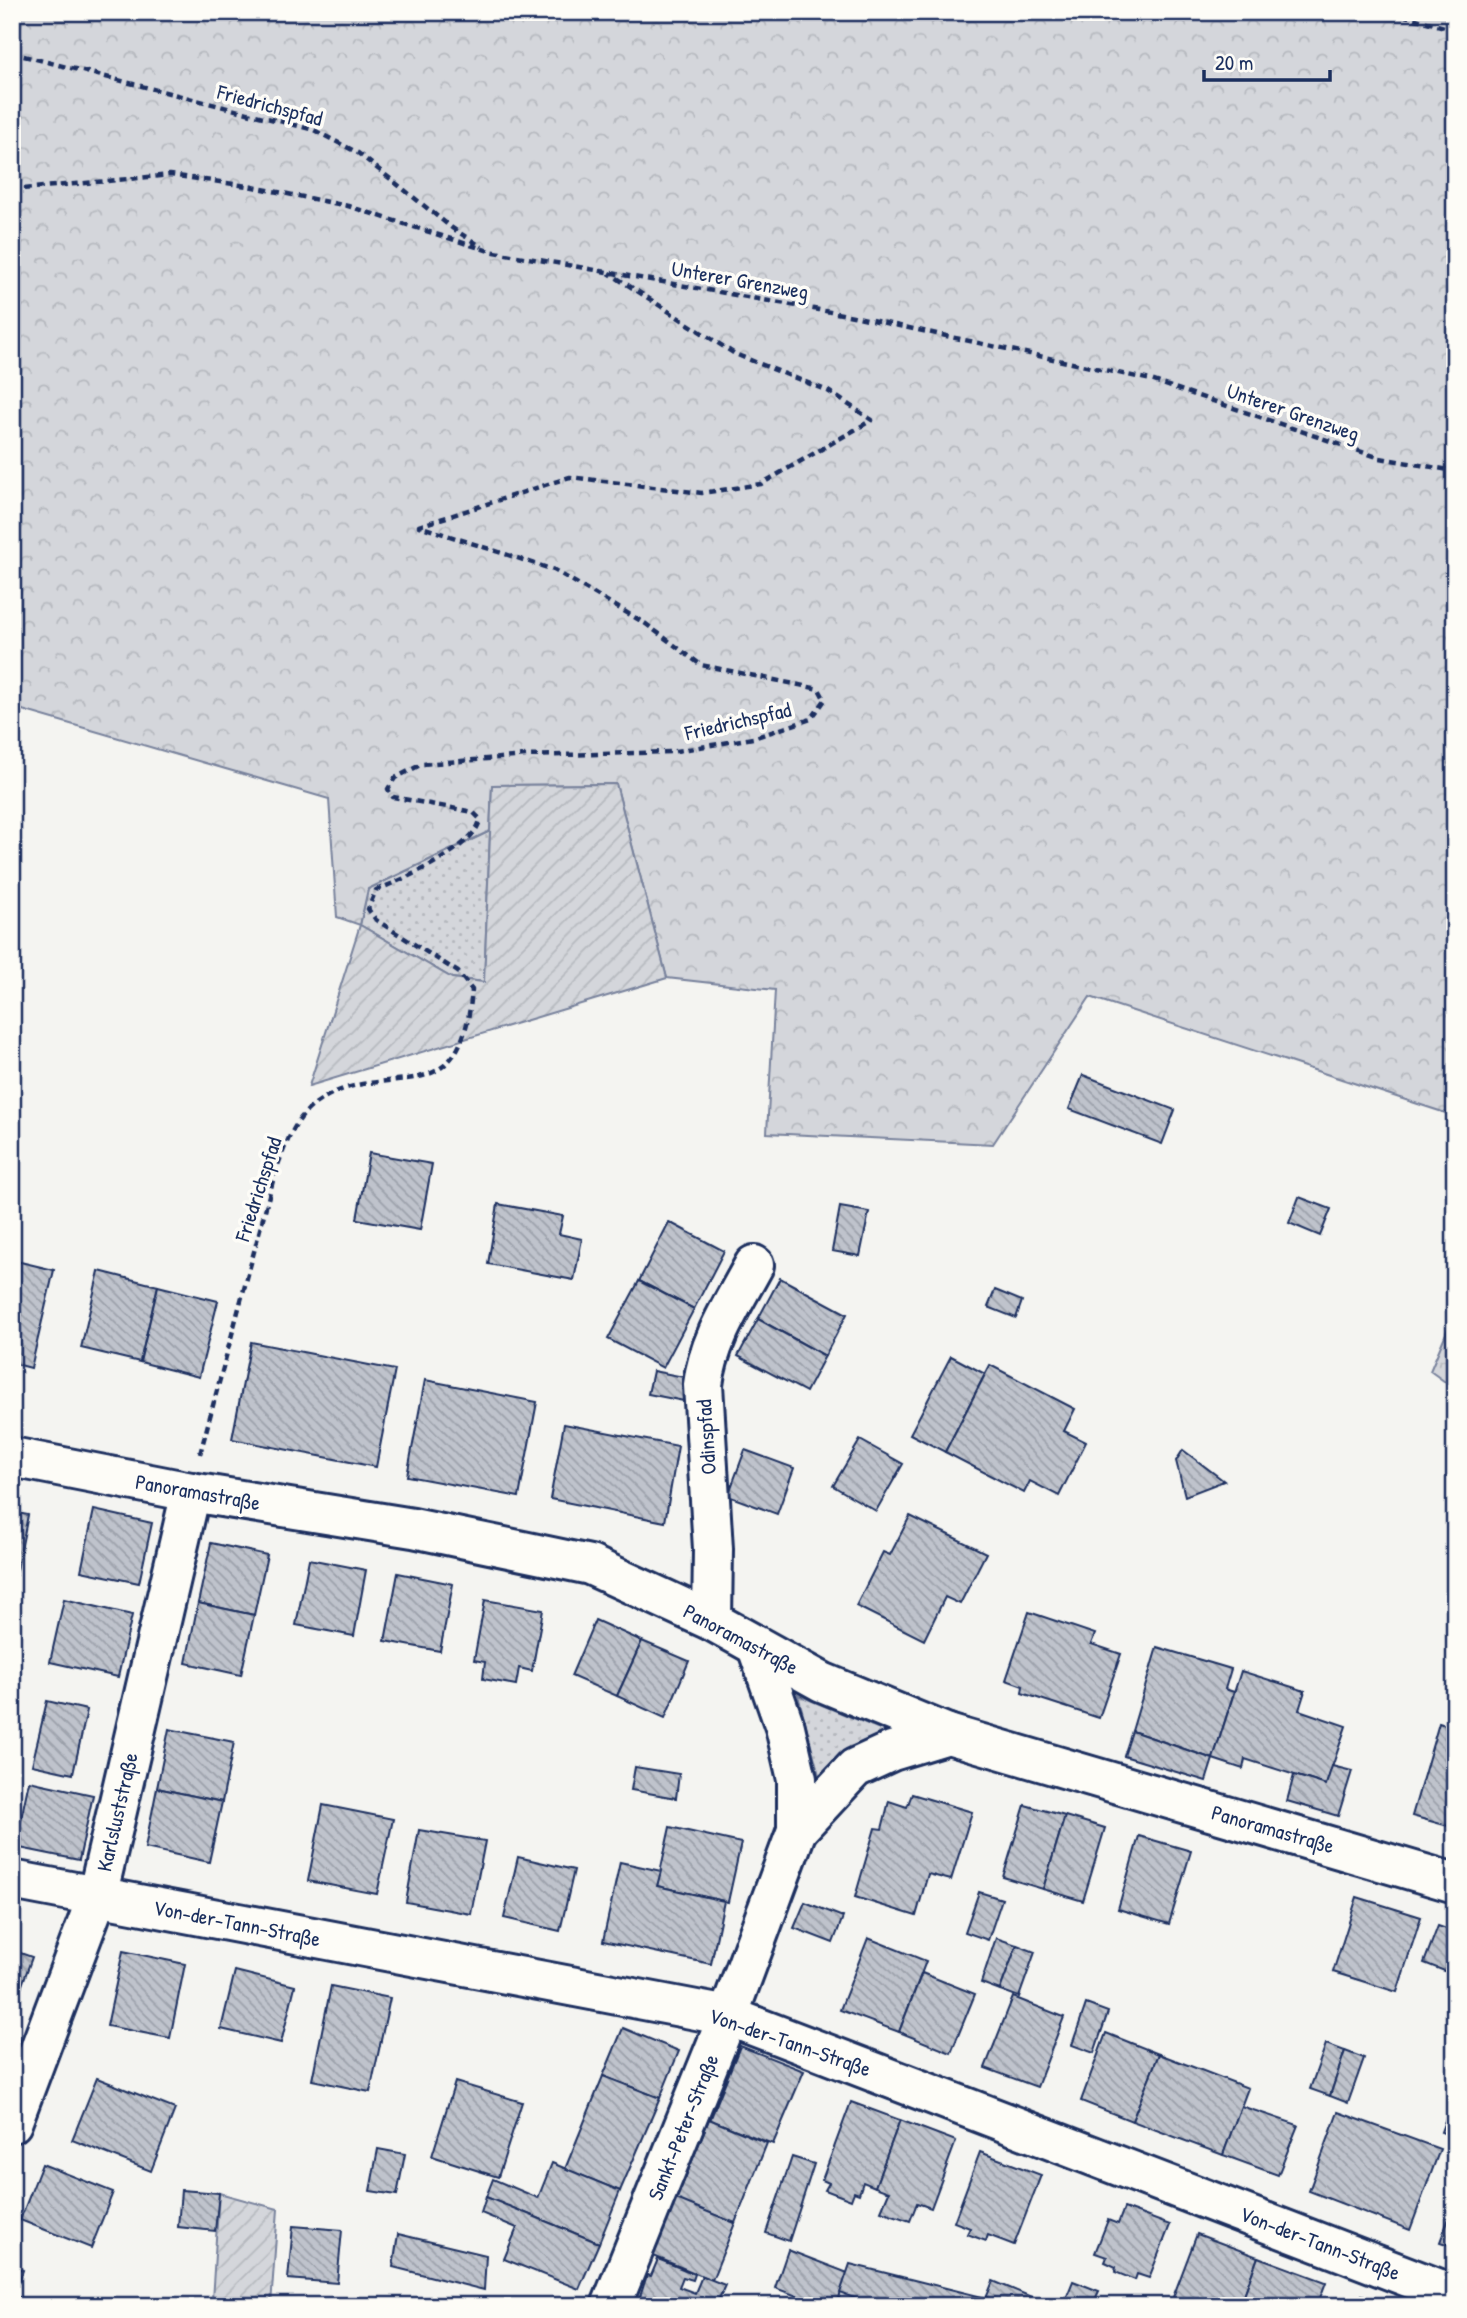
<svg xmlns="http://www.w3.org/2000/svg" width="1467" height="2318" viewBox="0 0 1467 2318" font-family="'Patrick Hand',sans-serif">
<defs>
<pattern id="grass-dots" width="8" height="8" patternUnits="userSpaceOnUse" patternTransform="scale(1.75)"><rect width="8" height="8" fill="#d4d6db"/><path d="M2 2h.1M6 6h.1" fill="none" stroke="#b5b8be" stroke-width="1.8" stroke-linecap="round"/></pattern>
<pattern id="forest-crowns" width="20" height="18" patternUnits="userSpaceOnUse" patternTransform="scale(1.75)"><rect width="20" height="18" fill="#d4d6db"/><path d="M2 6a3 3 0 1 1 6 0M12 15a3 3 0 1 1 6 0" fill="none" stroke="#b5b8be"/></pattern>
<pattern id="garden-furrows" width="10" height="10" patternUnits="userSpaceOnUse" patternTransform="scale(1.75)"><rect width="10" height="10" fill="#d4d6db"/><path d="M-1 1l2-2M0 10L10 0M9 11l2-2" fill="none" stroke="#b5b8be"/></pattern>
<pattern id="building-back-hatch" width="6" height="6" patternUnits="userSpaceOnUse" patternTransform="scale(1.75)"><rect width="6" height="6" fill="#bfc3cc"/><path d="M-1 5l2 2M0 0l6 6M5-1l2 2" fill="none" stroke="#9a9fa9"/></pattern>
</defs>
<rect width="100%" height="100%" fill="#f4f4f1"/>
<filter id="ink" filterUnits="userSpaceOnUse"><feTurbulence type="fractalNoise" baseFrequency=".0143" numOctaves="2"/><feDisplacementMap in="SourceGraphic" scale="14" xChannelSelector="R" yChannelSelector="G"/><feConvolveMatrix kernelMatrix="1 2 1 2 8 2 1 2 1" color-interpolation-filters="sRGB"/></filter>
<g filter="url(#ink)">
<g fill="url(#grass-dots)" stroke="#78829c" stroke-width="2">
<polygon points="490,831 484,982 452,978 360,925 368,889"/>
<polygon points="798,1695 899,1737 820,1779"/>
</g>
<g fill="url(#forest-crowns)" stroke="#78829c" stroke-width="2">
<polygon points="12,12 1455,12 1455,1116 1090,997 993,1144 767,1133 775,990 667,978 616,784 492,785 490,831 368,889 360,925 337,917 329,799 12,707"/>
<polygon points="1455,1312 1455,1389 1430,1371"/>
</g>
<g fill="url(#garden-furrows)" stroke="#78829c" stroke-width="2">
<polygon points="616,784 667,978 309,1086 360,925 452,978 484,982 492,785"/>
<polygon points="219,2193 278,2209 271,2305 212,2300"/>
</g>
<g fill="url(#building-back-hatch)" stroke="#1b2f5e" stroke-width="2">
<polygon points="1083,1075 1175,1110 1162,1144 1069,1109"/>
<polygon points="369,1153 432,1164 420,1230 357,1219"/>
<polygon points="1299,1197 1331,1209 1320,1236 1289,1223"/>
<polygon points="498,1204 563,1216 559,1234 582,1239 574,1280 488,1264"/>
<polygon points="840,1207 869,1212 860,1256 832,1251"/>
<polygon points="669,1222 724,1251 694,1309 639,1281"/>
<polygon points="12,1260 54,1270 31,1368 12,1363"/>
<polygon points="99,1271 158,1286 140,1362 81,1348"/>
<polygon points="780,1278 847,1314 825,1356 758,1319"/>
<polygon points="639,1281 694,1309 663,1368 608,1339"/>
<polygon points="158,1286 218,1301 199,1377 140,1362"/>
<polygon points="995,1290 1022,1301 1016,1318 988,1307"/>
<polygon points="758,1319 825,1356 806,1392 738,1356"/>
<polygon points="251,1342 395,1370 376,1467 232,1439"/>
<polygon points="951,1356 985,1374 945,1452 910,1434"/>
<polygon points="990,1365 1075,1409 1064,1431 1086,1442 1059,1496 1030,1481 1024,1493 945,1452"/>
<polygon points="653,1371 689,1378 684,1401 648,1394"/>
<polygon points="425,1380 537,1402 519,1497 407,1476"/>
<polygon points="564,1424 678,1446 665,1522 550,1499"/>
<polygon points="860,1440 903,1464 876,1511 833,1486"/>
<polygon points="745,1450 794,1468 777,1514 728,1496"/>
<polygon points="1183,1450 1224,1481 1185,1496 1176,1461"/>
<polygon points="94,1510 152,1523 139,1583 81,1571"/>
<polygon points="12,1512 28,1515 15,1580 12,1579"/>
<polygon points="910,1516 986,1553 960,1604 945,1597 924,1640 856,1606 883,1552 890,1555"/>
<polygon points="211,1543 267,1555 254,1615 198,1603"/>
<polygon points="309,1559 366,1570 354,1636 296,1625"/>
<polygon points="398,1573 453,1584 440,1651 385,1641"/>
<polygon points="64,1599 132,1615 118,1677 50,1662"/>
<polygon points="485,1600 543,1610 532,1671 519,1668 516,1685 483,1679 485,1662 474,1660"/>
<polygon points="198,1603 254,1615 241,1675 186,1663"/>
<polygon points="1029,1612 1095,1634 1091,1644 1121,1654 1099,1718 1022,1693 1023,1686 1006,1680"/>
<polygon points="595,1620 642,1641 617,1696 571,1676"/>
<polygon points="642,1641 689,1661 665,1718 617,1696"/>
<polygon points="1157,1647 1231,1669 1225,1689 1234,1692 1213,1759 1132,1731"/>
<polygon points="1241,1671 1305,1691 1299,1710 1346,1726 1326,1785 1245,1759 1243,1769 1213,1759"/>
<polygon points="47,1701 87,1710 73,1774 32,1765"/>
<polygon points="1439,1723 1455,1728 1455,1828 1412,1816"/>
<polygon points="169,1729 234,1742 222,1802 157,1788"/>
<polygon points="1132,1731 1213,1759 1206,1781 1124,1756"/>
<polygon points="1332,1766 1352,1771 1338,1816 1287,1801 1294,1775 1326,1785"/>
<polygon points="635,1767 679,1774 676,1798 631,1790"/>
<polygon points="29,1781 93,1795 79,1860 15,1847"/>
<polygon points="157,1788 222,1802 209,1862 145,1848"/>
<polygon points="912,1794 972,1812 951,1880 928,1874 916,1916 855,1897 875,1828 882,1829 889,1801 907,1807"/>
<polygon points="323,1805 393,1819 377,1894 308,1881"/>
<polygon points="1025,1805 1065,1816 1043,1889 1003,1877"/>
<polygon points="1065,1816 1105,1828 1083,1901 1043,1889"/>
<polygon points="670,1827 741,1843 728,1902 657,1886"/>
<polygon points="419,1830 485,1841 471,1914 406,1902"/>
<polygon points="1139,1836 1191,1851 1169,1924 1118,1909"/>
<polygon points="518,1857 574,1870 560,1931 504,1918"/>
<polygon points="620,1862 661,1871 657,1886 724,1901 711,1964 603,1941"/>
<polygon points="979,1892 1002,1899 988,1940 965,1932"/>
<polygon points="1357,1897 1421,1917 1397,1992 1333,1972"/>
<polygon points="805,1902 843,1917 833,1943 794,1928"/>
<polygon points="1438,1926 1455,1932 1455,1975 1424,1963"/>
<polygon points="868,1938 926,1961 899,2032 840,2010"/>
<polygon points="996,1938 1017,1945 1000,1990 981,1983"/>
<polygon points="1017,1945 1035,1952 1019,1997 1000,1990"/>
<polygon points="12,1950 32,1957 12,2013"/>
<polygon points="123,1951 185,1964 170,2038 107,2026"/>
<polygon points="235,1971 295,1986 281,2043 221,2029"/>
<polygon points="922,1973 975,1994 951,2053 899,2032"/>
<polygon points="331,1986 390,1998 370,2092 312,2080"/>
<polygon points="1013,1997 1064,2017 1037,2087 985,2068"/>
<polygon points="1086,2004 1108,2012 1094,2053 1072,2045"/>
<polygon points="623,2028 679,2051 660,2098 603,2076"/>
<polygon points="1106,2033 1159,2054 1132,2121 1081,2101"/>
<polygon points="1326,2044 1345,2051 1330,2096 1310,2089"/>
<polygon points="740,2046 804,2071 773,2144 710,2120"/>
<polygon points="1345,2051 1364,2058 1348,2103 1330,2096"/>
<polygon points="1159,2054 1248,2088 1223,2155 1132,2121"/>
<polygon points="603,2076 660,2098 620,2191 565,2169"/>
<polygon points="97,2078 175,2109 151,2171 72,2140"/>
<polygon points="455,2082 522,2102 498,2177 432,2156"/>
<polygon points="1455,2093 1455,2137 1441,2132"/>
<polygon points="851,2102 900,2120 875,2187 863,2182 859,2194 854,2192 851,2200 825,2190 829,2183 822,2180"/>
<polygon points="1241,2106 1298,2125 1278,2175 1223,2155"/>
<polygon points="1338,2112 1440,2149 1410,2230 1309,2191"/>
<polygon points="709,2119 767,2143 735,2223 676,2200"/>
<polygon points="900,2120 956,2141 931,2208 917,2203 910,2221 881,2211 889,2192 875,2187"/>
<polygon points="378,2149 405,2154 397,2195 370,2191"/>
<polygon points="980,2152 1041,2175 1014,2245 988,2235 986,2241 967,2234 970,2228 954,2222"/>
<polygon points="792,2157 814,2164 789,2241 766,2233"/>
<polygon points="552,2163 620,2191 599,2243 486,2197 493,2179 538,2198"/>
<polygon points="42,2164 113,2192 91,2248 20,2220"/>
<polygon points="181,2190 219,2193 215,2231 178,2227"/>
<polygon points="486,2197 599,2243 579,2289 504,2259 517,2228 481,2213"/>
<polygon points="674,2198 735,2223 712,2280 651,2255"/>
<polygon points="1455,2202 1455,2247 1440,2242"/>
<polygon points="1124,2208 1170,2225 1149,2278 1137,2274 1135,2280 1115,2272 1116,2267 1105,2262 1107,2257 1095,2253 1108,2220 1118,2224"/>
<polygon points="293,2226 342,2230 337,2283 288,2279"/>
<polygon points="398,2234 486,2255 484,2290 393,2267"/>
<polygon points="1197,2234 1258,2257 1240,2306 1176,2306 1178,2302 1172,2300"/>
<polygon points="788,2250 848,2273 836,2306 824,2306 775,2288"/>
<polygon points="1258,2257 1326,2282 1317,2306 1240,2306"/>
<polygon points="658,2259 695,2274 693,2280 683,2277 679,2287 695,2293 702,2276 725,2285 716,2306 703,2301 702,2306 653,2306 639,2300 647,2275 651,2276"/>
<polygon points="850,2264 986,2298 983,2306 876,2306 840,2293"/>
<polygon points="12,2266 23,2270 14,2295 12,2294"/>
<polygon points="993,2281 1053,2306 983,2306"/>
<polygon points="1073,2281 1099,2291 1092,2306 1063,2306"/>
<polygon points="12,2294 26,2300 24,2306 12,2306"/>
<polygon points="1362,2295 1391,2306 1358,2306"/>
</g>
<g fill="none" stroke-linecap="round" stroke-linejoin="round">
<g stroke="#1b2f5e" stroke-width="44">
<g id="minor">
<polyline points="12,1457 191,1492 413,1528 590,1565 712,1621 822,1682 948,1734 1455,1883"/>
<path d="M712,1621L713,1549L703,1385C708,1341 733,1304 754,1265"/>
<polyline points="797,1830 855,1768 892,1751 948,1734"/>
<polyline points="12,1880 728,2016 1455,2295"/>
<polyline points="12,2123 97,1897 191,1492"/>
<polyline points="611,2306 728,2016 797,1830 797,1779 785,1727 757,1647"/>
</g>
</g>
<g stroke="#1b2f5e" stroke-width="4.5" stroke-dasharray="7 5" stroke-linecap="butt">
<polyline points="1391,12 1455,30"/>
<polyline points="12,53 314,130 358,153 452,228 482,247"/>
<polyline points="12,190 170,175 248,186 348,206 489,251 853,316 1151,380 1380,458 1455,471"/>
<path d="M200,1454L275,1173C284,1149 293,1120 315,1104C383,1053 461,1123 472,990L458,972L376,920L368,909L376,890C401,881 477,847 480,819L473,812L393,797L388,789L395,778L422,764L526,756L671,752L753,738L811,719L825,700L819,689L701,665L646,624L554,570L419,526L570,477L702,493L761,484L872,420L828,391L735,354L609,273"/>
</g>
<use href="#minor" stroke="#fdfcf7" stroke-width="38"/>
</g>
</g>
<g text-anchor="middle" dominant-baseline="central" stroke-width="7" stroke-linejoin="round" paint-order="stroke">
<g font-size="21" fill="#1b2f5e" stroke="#fdfcf7">
<text transform="translate(270 105) rotate(15)">Friedrichspfad</text>
<text transform="translate(740 280) rotate(10)">Unterer Grenzweg</text>
<text transform="translate(1293 412) rotate(19)">Unterer Grenzweg</text>
<text transform="translate(738 721) rotate(-13)">Friedrichspfad</text>
<text transform="translate(258 1189) rotate(-72)">Friedrichspfad</text>
<text transform="translate(706 1437) rotate(-94)">Odinspfad</text>
<text transform="translate(198 1492) rotate(10)">Panoramastraße</text>
<text transform="translate(741 1639) rotate(28)">Panoramastraße</text>
<text transform="translate(117 1812) rotate(-77)">Karlsluststraße</text>
<text transform="translate(1273 1829) rotate(16)">Panoramastraße</text>
<text transform="translate(237 1923) rotate(11)">Von-der-Tann-Straße</text>
<text transform="translate(790 2042) rotate(19)">Von-der-Tann-Straße</text>
<text transform="translate(683 2127) rotate(-68)">Sankt-Peter-Straße</text>
<text transform="translate(1320 2243) rotate(21)">Von-der-Tann-Straße</text>
</g>
</g>
<rect width="1467" height="2318" fill="none" stroke="#fdfcf7" stroke-width="42"/>
<rect x="21" y="21" width="1425" height="2276" fill="none" stroke="#1b2f5e" stroke-width="2.5" filter="url(#ink)"/>
<path d="M1204 70v10h126v-10" fill="none" stroke="#1b2f5e" stroke-width="3.5"/>
<text x="1215" y="70" font-size="21" fill="#1b2f5e" stroke="#fdfcf7" stroke-width="5" paint-order="stroke">20 m</text>
</svg>
